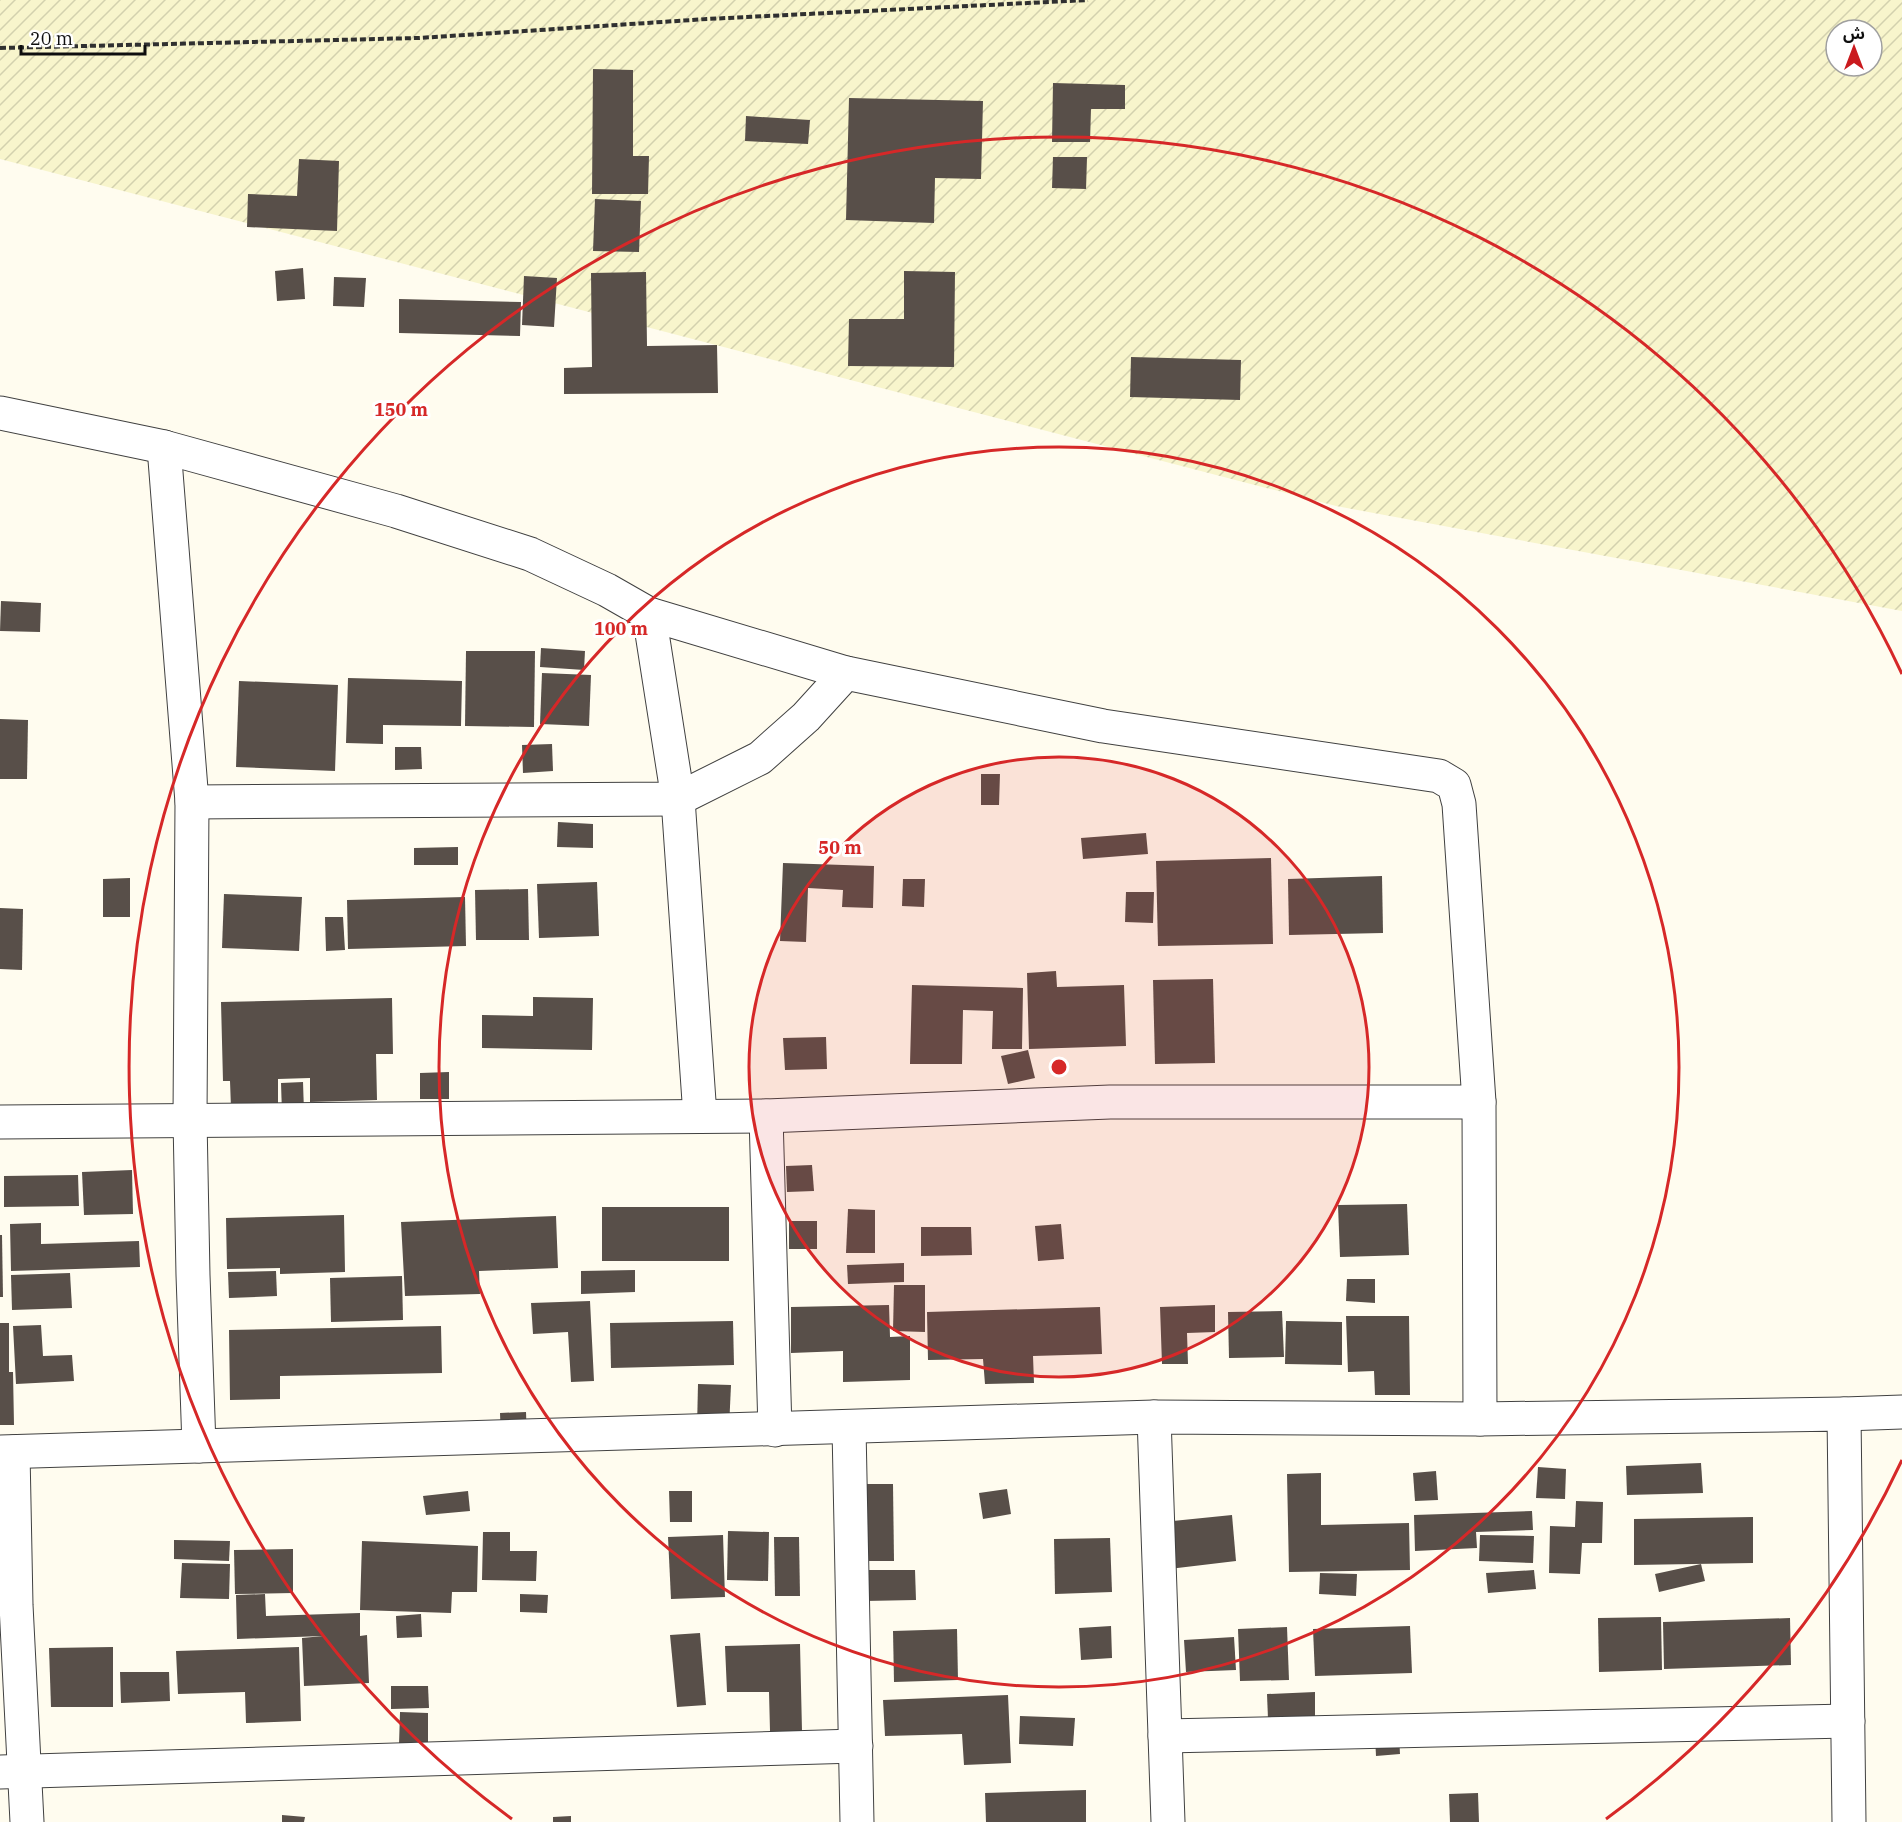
<svg xmlns="http://www.w3.org/2000/svg" width="1902" height="1822" viewBox="0 0 1902 1822" font-family="'IBM Plex Serif','Noto Sans Arabic',serif">
<defs>
<pattern id="farmland-furrows" width="10" height="10" patternUnits="userSpaceOnUse" patternTransform="scale(1.5)"><rect width="10" height="10" fill="#f8f5cc"/><path d="M-1 1l2-2M0 10L10 0M9 11l2-2" fill="none" stroke="#d3d1ae"/></pattern>
</defs>
<rect width="100%" height="100%" fill="#fffcef"/>
<path fill="url(#farmland-furrows)" fill-rule="evenodd" d="M0,0H1902V611L1336,506L0,159ZM1836,30H1872V66H1836Z"/>
<g fill="#584f49">
<polygon points="593,69 633,70 633,156 649,156 648,194 592,194"/>
<polygon points="1053,83 1125,85 1125,109 1091,109 1090,142 1052,142"/>
<polygon points="849,98 983,101 981,179 935,178 934,223 846,220"/>
<polygon points="746,116 810,120 808,144 745,141"/>
<polygon points="1053,157 1087,157 1086,189 1052,188"/>
<polygon points="299,159 339,161 337,231 247,227 248,194 297,196"/>
<polygon points="595,199 641,201 639,252 593,251"/>
<polygon points="303,268 305,299 277,301 275,271"/>
<polygon points="904,271 955,272 954,367 848,366 849,319 904,319"/>
<polygon points="646,272 647,346 717,345 718,393 564,394 564,368 592,367 591,273"/>
<polygon points="524,276 557,278 554,327 522,325"/>
<polygon points="334,277 366,278 364,307 333,306"/>
<polygon points="399,299 521,302 520,336 399,333"/>
<polygon points="1131,357 1241,360 1240,400 1130,397"/>
<polygon points="1,601 41,603 40,632 0,631"/>
<polygon points="541,648 585,651 584,670 540,667"/>
<polygon points="466,651 535,651 534,727 465,726"/>
<polygon points="542,673 591,675 589,726 540,724"/>
<polygon points="348,678 462,681 461,726 383,725 383,744 346,743"/>
<polygon points="239,681 338,685 335,771 236,767"/>
<polygon points="0,719 28,720 27,779 0,779"/>
<polygon points="552,744 553,771 523,773 522,745"/>
<polygon points="395,747 421,747 422,769 395,770"/>
<polygon points="981,774 1000,774 999,805 981,805"/>
<polygon points="558,822 593,824 593,848 557,847"/>
<polygon points="1146,833 1148,854 1083,859 1081,838"/>
<polygon points="458,847 458,865 414,865 414,848"/>
<polygon points="1271,858 1273,944 1158,946 1156,861"/>
<polygon points="783,863 874,866 873,908 842,907 843,890 808,888 806,942 780,941"/>
<polygon points="1382,876 1383,933 1289,935 1288,879"/>
<polygon points="130,878 130,917 103,917 103,879"/>
<polygon points="903,879 925,879 924,907 902,906"/>
<polygon points="597,882 599,936 539,938 537,884"/>
<polygon points="528,889 529,940 476,940 475,890"/>
<polygon points="1126,892 1154,892 1153,923 1125,922"/>
<polygon points="224,894 302,897 299,951 222,948"/>
<polygon points="465,897 466,946 348,949 347,900"/>
<polygon points="0,908 23,909 22,970 0,969"/>
<polygon points="325,917 343,917 345,950 326,951"/>
<polygon points="1056,971 1057,987 1124,985 1126,1046 1029,1049 1027,973"/>
<polygon points="1213,979 1215,1063 1155,1064 1153,980"/>
<polygon points="912,985 1023,988 1022,1049 992,1049 993,1011 963,1010 962,1064 910,1064"/>
<polygon points="533,997 593,998 592,1050 482,1048 482,1015 533,1016"/>
<polygon points="392,998 393,1054 376,1054 377,1100 310,1102 310,1078 278,1079 278,1103 254,1104 232,1135 230,1081 223,1081 221,1002"/>
<polygon points="826,1037 827,1069 785,1070 783,1038"/>
<polygon points="1028,1050 1035,1078 1008,1084 1001,1056"/>
<polygon points="449,1072 449,1099 420,1099 420,1073"/>
<polygon points="303,1082 304,1112 282,1113 281,1083"/>
<polygon points="812,1165 814,1191 787,1192 786,1166"/>
<polygon points="132,1170 133,1214 84,1215 82,1172"/>
<polygon points="78,1175 79,1206 4,1207 4,1176"/>
<polygon points="1407,1204 1409,1255 1340,1257 1338,1205"/>
<rect x="602" y="1207" width="127" height="54"/>
<polygon points="848,1209 875,1210 875,1253 846,1253"/>
<polygon points="344,1215 345,1272 280,1274 280,1268 227,1269 226,1218"/>
<polygon points="556,1216 558,1268 479,1271 480,1294 405,1296 401,1222"/>
<rect x="789" y="1221" width="28" height="28"/>
<polygon points="41,1223 41,1244 139,1241 140,1267 11,1271 10,1224"/>
<polygon points="1061,1224 1064,1259 1038,1261 1035,1226"/>
<polygon points="921,1227 971,1227 972,1255 921,1256"/>
<polygon points="0,1235 2,1235 3,1297 0,1297"/>
<polygon points="904,1263 904,1282 848,1284 847,1265"/>
<polygon points="635,1270 635,1292 581,1294 581,1271"/>
<polygon points="276,1271 277,1296 229,1298 228,1272"/>
<polygon points="70,1273 72,1308 12,1310 11,1275"/>
<polygon points="402,1276 403,1320 331,1322 330,1278"/>
<polygon points="1347,1279 1375,1279 1375,1303 1346,1301"/>
<polygon points="894,1285 925,1285 925,1332 893,1331"/>
<polygon points="590,1301 594,1381 571,1382 568,1332 533,1334 531,1303"/>
<polygon points="889,1305 890,1337 910,1336 910,1380 843,1382 843,1351 791,1353 791,1307"/>
<polygon points="1215,1305 1215,1332 1187,1333 1188,1364 1162,1364 1160,1307"/>
<polygon points="1100,1307 1102,1354 1033,1356 1034,1383 985,1384 983,1359 928,1360 927,1312"/>
<polygon points="1282,1311 1284,1357 1229,1358 1228,1312"/>
<polygon points="1346,1316 1409,1316 1410,1395 1375,1395 1374,1371 1348,1372"/>
<polygon points="733,1321 734,1365 611,1368 610,1323"/>
<polygon points="1286,1321 1342,1322 1342,1365 1285,1364"/>
<polygon points="0,1323 9,1323 9,1372 13,1372 14,1425 0,1425"/>
<polygon points="41,1325 43,1356 72,1355 74,1381 16,1384 13,1326"/>
<polygon points="441,1326 442,1373 280,1376 280,1399 230,1400 229,1330"/>
<polygon points="698,1384 731,1385 729,1428 697,1428"/>
<polygon points="526,1412 527,1443 501,1443 500,1413"/>
<polygon points="1701,1463 1703,1493 1627,1495 1626,1466"/>
<polygon points="1538,1467 1566,1469 1565,1499 1536,1498"/>
<polygon points="1436,1471 1438,1500 1415,1501 1413,1473"/>
<polygon points="1321,1473 1321,1525 1409,1523 1410,1570 1289,1572 1287,1474"/>
<polygon points="852,1484 893,1484 894,1561 854,1561"/>
<polygon points="1007,1489 1011,1514 983,1519 979,1493"/>
<polygon points="468,1491 470,1511 426,1515 423,1496"/>
<polygon points="669,1491 692,1491 692,1522 670,1522"/>
<polygon points="1576,1501 1603,1502 1602,1543 1582,1543 1580,1574 1549,1573 1550,1526 1575,1527"/>
<polygon points="1532,1511 1533,1530 1476,1532 1477,1548 1415,1551 1414,1515"/>
<polygon points="1232,1515 1236,1561 1169,1569 1163,1522"/>
<polygon points="1753,1517 1753,1563 1634,1565 1634,1519"/>
<polygon points="728,1531 769,1532 768,1581 727,1580"/>
<polygon points="483,1532 510,1532 510,1551 537,1551 536,1581 482,1580"/>
<polygon points="723,1535 725,1597 671,1599 668,1537"/>
<polygon points="1480,1535 1534,1536 1533,1563 1479,1561"/>
<polygon points="774,1537 799,1537 800,1596 775,1596"/>
<polygon points="1110,1538 1112,1592 1055,1594 1054,1539"/>
<polygon points="174,1540 230,1541 229,1561 174,1559"/>
<polygon points="362,1541 478,1546 477,1592 452,1592 451,1613 360,1610"/>
<polygon points="293,1549 293,1593 235,1594 234,1550"/>
<polygon points="182,1563 230,1564 229,1599 180,1598"/>
<polygon points="1701,1564 1705,1581 1659,1592 1655,1574"/>
<polygon points="864,1570 915,1570 916,1600 865,1601"/>
<polygon points="1534,1570 1536,1589 1488,1593 1486,1573"/>
<polygon points="1320,1573 1357,1574 1356,1596 1319,1594"/>
<polygon points="265,1594 266,1616 360,1613 360,1636 367,1635 369,1683 304,1686 302,1638 323,1636 237,1639 236,1595"/>
<polygon points="520,1594 548,1595 547,1613 520,1612"/>
<polygon points="421,1614 422,1637 397,1638 396,1616"/>
<polygon points="1661,1617 1662,1670 1599,1672 1598,1618"/>
<polygon points="1790,1618 1791,1665 1664,1669 1663,1622"/>
<polygon points="1111,1626 1112,1658 1081,1660 1079,1628"/>
<polygon points="1410,1626 1412,1673 1315,1676 1313,1629"/>
<polygon points="1287,1627 1289,1680 1240,1681 1238,1629"/>
<polygon points="957,1629 958,1680 894,1682 893,1631"/>
<polygon points="700,1633 706,1705 677,1707 670,1635"/>
<polygon points="1234,1637 1236,1670 1186,1672 1184,1640"/>
<polygon points="800,1644 802,1731 770,1731 769,1692 727,1692 725,1646"/>
<polygon points="113,1647 113,1707 51,1707 49,1648"/>
<polygon points="299,1647 301,1721 246,1723 245,1692 178,1694 176,1651"/>
<polygon points="120,1672 169,1672 170,1701 121,1703"/>
<polygon points="391,1686 428,1686 429,1708 391,1709"/>
<polygon points="1315,1692 1315,1718 1268,1719 1267,1694"/>
<polygon points="1008,1695 1011,1763 964,1765 962,1734 885,1736 883,1700"/>
<polygon points="400,1712 428,1713 428,1745 399,1744"/>
<polygon points="1020,1716 1075,1718 1073,1746 1019,1744"/>
<polygon points="1374,1716 1398,1716 1400,1754 1376,1756"/>
<polygon points="1086,1790 1086,1822 986,1822 985,1793"/>
<polygon points="1478,1793 1479,1822 1450,1822 1449,1794"/>
<polygon points="282,1815 305,1817 304,1822 282,1822"/>
<polygon points="571,1816 571,1822 553,1822 553,1817"/>
</g>
<g fill="none" stroke-linecap="round" stroke-linejoin="round">
<g stroke="#414141" stroke-width="35">
<g id="minor">
<polyline points="0,413 164,447 396,511 530,554 607,590 649,614 846,673 1103,726 1439,776 1454,785 1459,804 1479,1102 1480,1419"/>
<polyline points="164,447 192,802 190,1119 193,1275 199,1446"/>
<polyline points="649,614 678,799 700,1116"/>
<polyline points="192,802 678,799 760,758 806,717 846,673"/>
<polyline points="766,1116 775,1430"/>
<polyline points="0,1122 766,1116 1110,1102 1479,1102"/>
<polyline points="1844,1414 1902,1412"/>
<polyline points="1154,1417 1168,1822"/>
<polyline points="849,1428 857,1822"/>
<polyline points="0,1452 1154,1417 1480,1419 1844,1414 1849,1822"/>
<polyline points="13,1452 16,1605 27,1822"/>
<polyline points="1165,1736 1848,1721"/>
<polyline points="0,1772 856,1746"/>
</g>
</g>
<polyline stroke="#303030" stroke-width="4" stroke-dasharray="6 3" stroke-linecap="butt" points="0,48 419,38 707,19 1088,0"/>
<use href="#minor" stroke="#fff" stroke-width="33"/>
</g>
<circle cx="1059" cy="1067" r="310" fill="#d62828" fill-opacity=".12"/>
<g fill="none" stroke="#d62828" stroke-width="3">
<circle cx="1059" cy="1067" r="310"/>
<circle cx="1059" cy="1067" r="620"/>
<path d="M1902 1460A930 930 0 0 1 1606 1819M512 1819A930 930 0 1 1 1902 674"/>
</g>
<circle cx="1059" cy="1067" r="9" fill="#d62828" stroke="#fff" stroke-width="3"/>
<g font-size="18" text-anchor="middle" font-weight="bold" fill="#d62828" stroke="#fff" stroke-width="6" stroke-linejoin="round" paint-order="stroke">
<text x="401" y="416">150 m</text>
<text x="621" y="635">100 m</text>
<text x="840" y="854">50 m</text>
</g>
<g transform="translate(1854 48)"><circle r="28" fill="#ffffff" stroke="#9f9f9f" stroke-width="1.5"/>
<path d="M0-4.5L10 22L0 15L-10 22Z" fill="#ca1a1e"/>
<text y="-9" font-size="16" font-weight="bold" text-anchor="middle" fill="#0e0e0e">ش</text>
</g>
<path d="M21 45v9h124v-9" fill="none" stroke="#0e0e0e" stroke-width="3"/>
<text x="30" y="45" font-size="18" fill="#0e0e0e" stroke="#ffffff" stroke-width="4.5" paint-order="stroke">20 m</text>
</svg>
